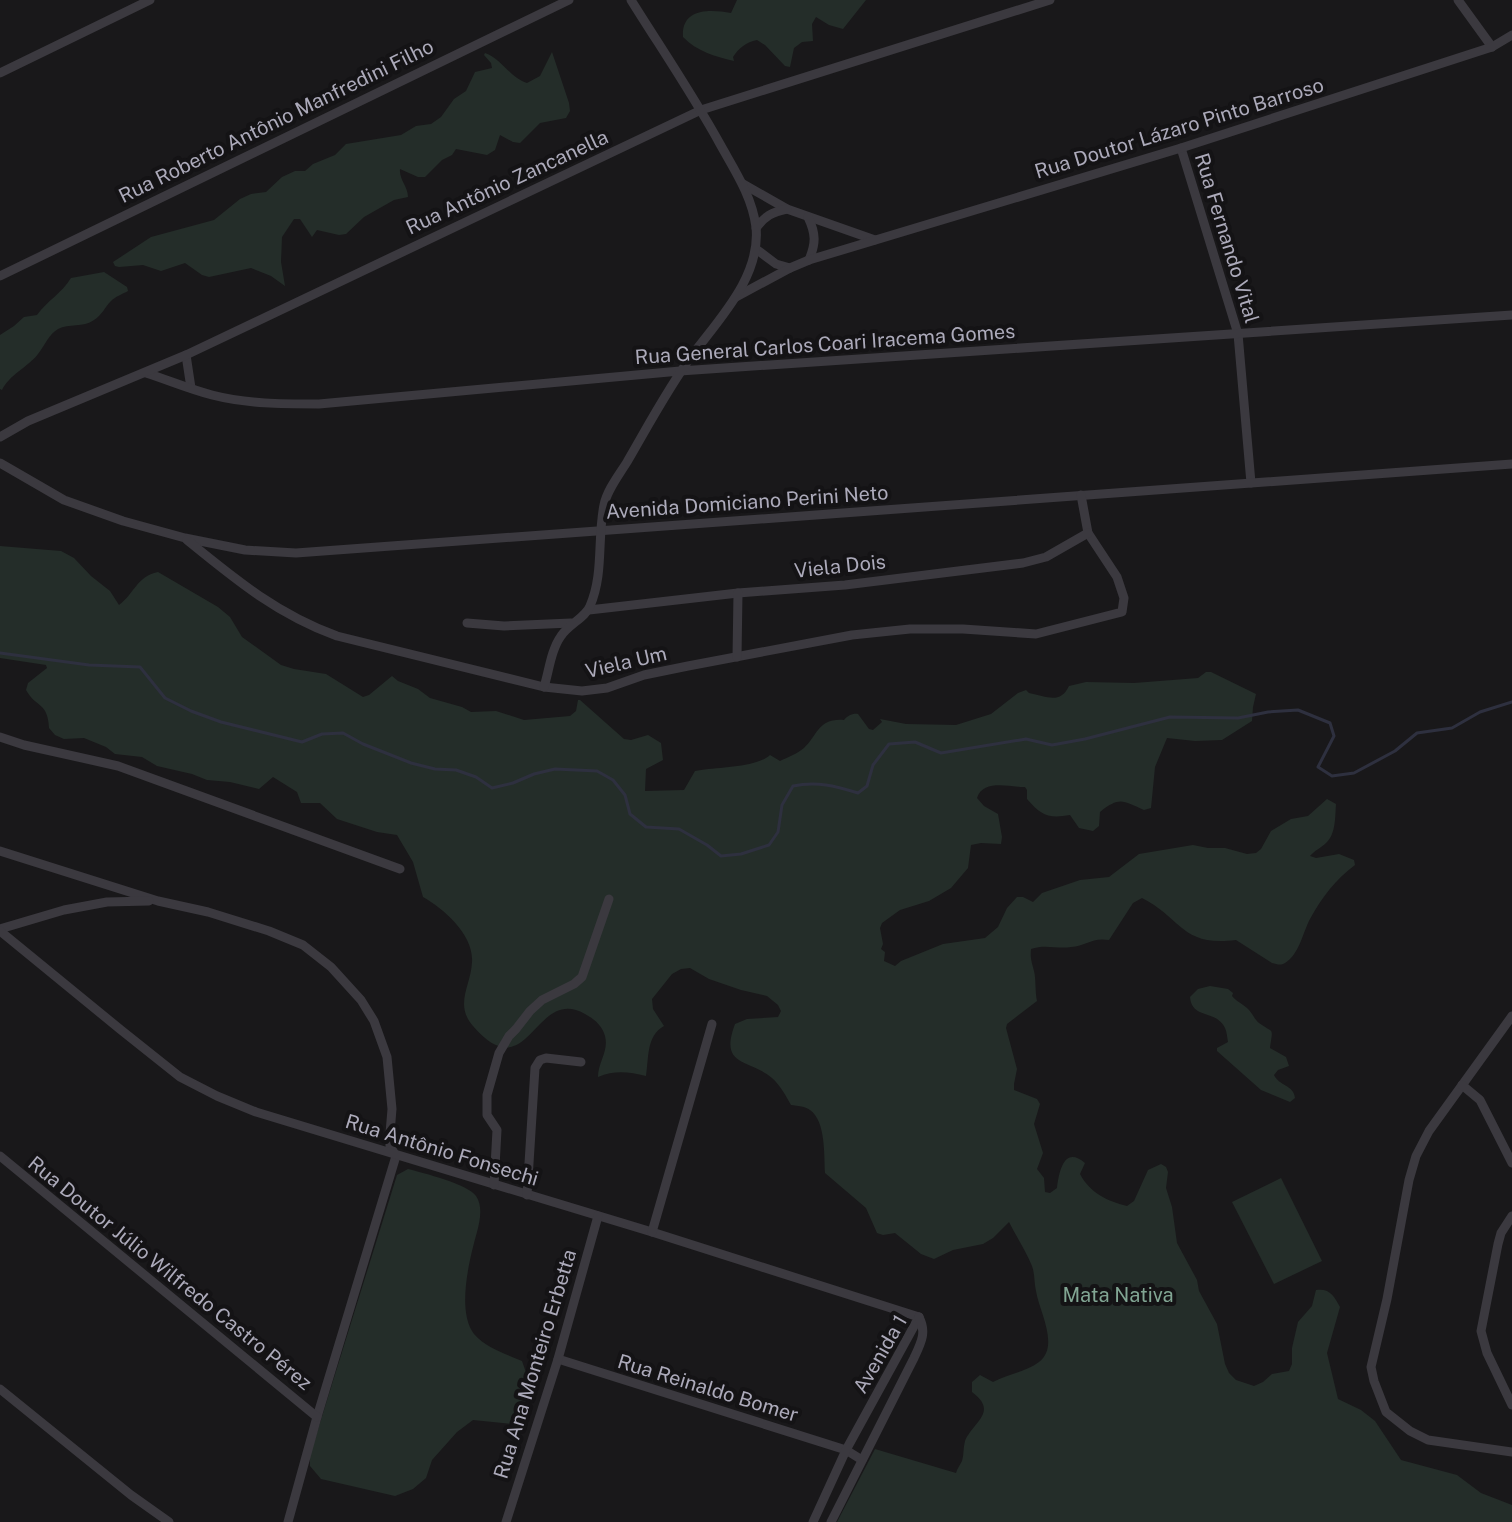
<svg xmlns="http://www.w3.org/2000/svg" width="1512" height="1522" viewBox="0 0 1512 1522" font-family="'Public Sans',sans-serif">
<rect width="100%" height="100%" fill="#19181a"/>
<g fill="#242d29">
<path d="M737,0H866L843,29L829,25L816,17L812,24L813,41L802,42L794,48L790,67L785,66L765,45L757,40C746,42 739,48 733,57L734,61C714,56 698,52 683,37C681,8 710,9 731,13Z"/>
<path d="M552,52L569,103L570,111L566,118L540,123L520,143L513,142L500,135L495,150L487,155L456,149L452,155L442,160L425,177H418L400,169C399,180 408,186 408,197L394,200L364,217L346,234L339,235L317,230L312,237L300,219H294L282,237L281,262L285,286L271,276L251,268L209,277L202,275L185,263L161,271L143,265L119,267L115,266L113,262L151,237L214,220L240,199L251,194L266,192L282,177L295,171H305L313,164L335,155L346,144L401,135L416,126L431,124L441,117L454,99L466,91L475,72L492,68L491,63L484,55L485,53C502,59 510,78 527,83L540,76Z"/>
<path d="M104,272L127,287L128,291C122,294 115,297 111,301C105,307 102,315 94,320C83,328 69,323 58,329C49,334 45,345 38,354C28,367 9,375 2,390L0,389V335L14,326L24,317L37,315C47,301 62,293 71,278Z"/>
<path d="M0,546L61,551L74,558L91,576L110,591L119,605C135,593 136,577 158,572L218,607L230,617L242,637L281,665L294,669L326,674L363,697L369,695L392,676L398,681L418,689L430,698L462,707L471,712L496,711L524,720L570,716L576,711L578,700H580L624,739L631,740L648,735L661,743L663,760L646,769L645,791L684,790L695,771C715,767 756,768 770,755L780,761C788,757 797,754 804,748C818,735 818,718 844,720C847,716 853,713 858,714L869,729L873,730L882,722L880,719L906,724L956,725L991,714L1018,693L1026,690L1029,693C1046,696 1060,705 1069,686L1086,682L1134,683L1198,678L1206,672H1211L1256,694L1253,707L1252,721L1222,740L1195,741L1167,738L1155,767L1151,808L1144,810C1123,801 1120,796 1100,812L1099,826L1093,831L1079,828L1070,815C1048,819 1041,815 1027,799V790L1025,787C1009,787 983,779 977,798L984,806L998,814L1002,837L1001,844L981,843L971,845L968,868L951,888L929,901L900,910L882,923L880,928L883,944L881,949L885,952L884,961L895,966L901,961L943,944L985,938L998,927L1007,908L1017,897H1023L1033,902L1042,893L1080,880L1109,877L1139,854L1193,845L1208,848H1225L1247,854L1256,853L1261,849L1271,831L1291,819L1308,816L1327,799L1336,804C1335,817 1336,834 1326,843C1321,848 1315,850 1310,856L1316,858L1339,854L1354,860L1355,865C1336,879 1322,897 1310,919C1303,932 1299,955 1285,963C1280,966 1277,964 1272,963L1236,940C1181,947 1182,918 1142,898L1133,903L1109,940C1092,937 1086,946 1071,947C1057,949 1045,944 1031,949C1030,959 1032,962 1034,971C1036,978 1035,992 1037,1001L1007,1024L1006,1028L1017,1069L1014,1084V1090L1037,1099L1040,1104L1034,1124L1043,1153L1037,1169L1044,1178L1045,1192L1050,1193L1057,1188C1059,1172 1064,1145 1085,1163L1080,1174C1090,1193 1107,1201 1127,1206L1134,1201L1148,1170L1161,1164L1166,1167L1168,1172L1166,1188L1172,1207L1177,1243L1197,1280L1199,1291L1217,1324L1225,1364L1229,1373L1236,1380L1254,1386L1263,1382L1272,1374L1289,1371L1292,1364V1348L1298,1322L1312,1306L1316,1290C1330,1288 1334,1296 1340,1307L1327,1353L1338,1399L1361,1410L1375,1421L1401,1460L1457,1475L1481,1493L1512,1505V1522H837L875,1449L956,1473C957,1469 960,1465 962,1461C964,1455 963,1448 965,1441C973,1422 999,1412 972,1392V1382L980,1375L993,1382C1007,1374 1026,1372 1039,1362C1060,1346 1039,1311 1036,1291C1034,1283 1035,1274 1032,1266C1026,1251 1016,1236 1009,1222L993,1238L983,1244L953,1250L934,1259L921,1254L895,1233L883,1235L877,1233L866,1208L825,1173C824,1156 826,1121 810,1110C805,1106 798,1106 791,1105C786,1096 780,1085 772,1078C748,1058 719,1067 735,1024L747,1019L778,1017L781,1011L778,1005L767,996L741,990L709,979L690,968L681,969L672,974L652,999L653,1009L664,1026C646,1036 649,1058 646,1076C629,1072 615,1070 598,1077C598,1062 609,1051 605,1036C602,1025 594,1019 585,1014C534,985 529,1091 473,1026C454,1004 471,986 472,962C474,935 444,909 423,897L413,862L397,835L377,832L337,819L320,803H301L297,792L273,777L259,789L230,782L207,780L192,774L157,766L142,757L115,754L106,747L84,738L64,739L55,735L49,728C48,702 36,708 26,690L28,683L47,668L46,665L0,658Z"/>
<path d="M1210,986L1228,989L1233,993L1232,996C1236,1001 1241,1003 1247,1008C1252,1012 1254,1019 1259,1023C1274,1034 1273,1026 1270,1048L1286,1057L1289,1066L1278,1070L1274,1075C1279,1086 1294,1085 1295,1098L1290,1102L1261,1090L1217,1051V1048L1228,1042C1227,1037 1227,1032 1225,1028C1216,1009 1192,1020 1190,997L1198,989Z"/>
<path d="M408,1169C423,1173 468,1184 476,1196C483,1206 480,1221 477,1232C470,1257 456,1311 474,1334C486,1348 506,1354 522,1361L531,1387L525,1404L513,1424L473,1420L457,1432L432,1460L426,1478L413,1489L395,1496L321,1479L310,1466V1455L397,1175Z"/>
<polygon points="1281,1178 1322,1261 1274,1284 1232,1202"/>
</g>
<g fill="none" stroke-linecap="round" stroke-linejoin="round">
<path stroke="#2e303f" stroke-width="3" d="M0,653L89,665L140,667L165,698L191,711L221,722L302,742L322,734L343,733L363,744L411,763L435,769L456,770L476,777L492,788L513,783L534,774L555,769L597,771L613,780L625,795L630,814L646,827L679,829L707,845L721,856L741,854L769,845L778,832L782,805L793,786C817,781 835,786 858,793L867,786L873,765L889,744L915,742L941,753L1026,739L1052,745L1085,739L1170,717L1238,718L1268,712L1298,710L1330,723L1334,736L1318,767L1332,776L1354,773L1395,751L1417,733L1452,728L1480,712L1512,702"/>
<g stroke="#3b393f" stroke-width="9">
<polyline points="1458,0 1492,47"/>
<polyline points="0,73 150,0"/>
<polyline points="1181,148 1238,334 1251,483"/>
<polyline points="743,184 787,209 875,240"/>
<path d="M808,217C816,234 816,243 809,260"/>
<path d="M756,228C765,216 772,212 787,209"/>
<polyline points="756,249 776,264 790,268"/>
<polyline points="0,276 569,0"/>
<polyline points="736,297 790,268 809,260 1181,148 1492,47 1512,35"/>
<polyline points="186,355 191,388"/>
<path d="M146,373C168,380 189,389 212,395C247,404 282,404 319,404L680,371L1512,315"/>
<polyline points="0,437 28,421 186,355 701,110 1050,0"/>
<polyline points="0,463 64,500 123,521 185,538 245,550 296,553 1512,464"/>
<path d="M187,540C236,580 277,614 337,636L544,687L582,691L607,688L644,675L688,666L852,635L910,629H963L1036,634L1122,612L1124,598L1117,577L1088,533L1081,495"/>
<polyline points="589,610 738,593 845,585 1023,563 1046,557 1088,533"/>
<polyline points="467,623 504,626 571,623"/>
<polyline points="737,657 738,593"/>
<path d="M544,687C549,671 551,650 561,636C568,625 586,617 590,606C604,574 597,539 604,505C607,490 619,475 627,462C648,426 668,388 693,354C720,318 761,276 756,227C752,196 735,171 720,144C693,95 661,48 631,0"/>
<polyline points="0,737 24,745 118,766 400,869"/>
<polyline points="0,851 158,901 208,912 269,931 303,945 331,967 361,1000 374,1021 387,1057 392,1109 390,1133 390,1146 396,1156 317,1417 288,1522"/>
<polyline points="0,929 64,910 107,902 149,901"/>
<polyline points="0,931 121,1030 180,1077 217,1096 256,1112 652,1232 919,1317"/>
<polyline points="1512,1016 1429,1131 1416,1156 1409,1180 1387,1299 1371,1367 1374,1381 1386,1412 1410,1431 1428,1440 1512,1452"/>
<polyline points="1462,1085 1480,1100 1512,1163"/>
<polyline points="0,1156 317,1417"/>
<polyline points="494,1185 497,1130 487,1115 487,1095 499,1053 509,1036 516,1029 530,1011 542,1000 574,984 582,977 609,899"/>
<polyline points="527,1195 535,1068 540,1060 546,1058 581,1062"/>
<polyline points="1512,1216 1501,1233 1498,1244 1481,1331 1487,1353 1512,1405"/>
<polyline points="652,1232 712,1024"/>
<polyline points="558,1359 846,1450 862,1460"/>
<polyline points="0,1389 131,1495 169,1522"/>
<polyline points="506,1522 558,1359 598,1216"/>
<polyline points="813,1522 846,1450 919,1317"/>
<path d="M831,1522L914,1358C921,1343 927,1332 919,1317"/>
</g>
</g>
<g text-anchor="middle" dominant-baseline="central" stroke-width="8" stroke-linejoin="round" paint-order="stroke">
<g font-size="20" fill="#acaaba" stroke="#141315">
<text transform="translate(276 121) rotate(-26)">Rua Roberto Antônio Manfredini Filho</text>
<text transform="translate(1179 128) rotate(-17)">Rua Doutor Lázaro Pinto Barroso</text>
<text transform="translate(507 182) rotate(-25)">Rua Antônio Zancanella</text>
<text transform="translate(1227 238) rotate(73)">Rua Fernando Vital</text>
<text transform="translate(825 344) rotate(-4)">Rua General Carlos Coari Iracema Gomes</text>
<text transform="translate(747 502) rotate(-4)">Avenida Domiciano Perini Neto</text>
<text transform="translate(840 566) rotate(-6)">Viela Dois</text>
<text transform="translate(626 662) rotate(-13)">Viela Um</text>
<text transform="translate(442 1150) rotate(17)">Rua Antônio Fonsechi</text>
<text transform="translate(170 1273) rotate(39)">Rua Doutor Júlio Wilfredo Castro Pérez</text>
<text transform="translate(880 1354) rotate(-60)">Avenida 1</text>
<text transform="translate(535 1364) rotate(-73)">Rua Ana Monteiro Erbetta</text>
<text transform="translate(708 1388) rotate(17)">Rua Reinaldo Bomer</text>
</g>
<g font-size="20" fill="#81a593" stroke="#141315">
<text x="1118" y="1295">Mata Nativa</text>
</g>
</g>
</svg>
